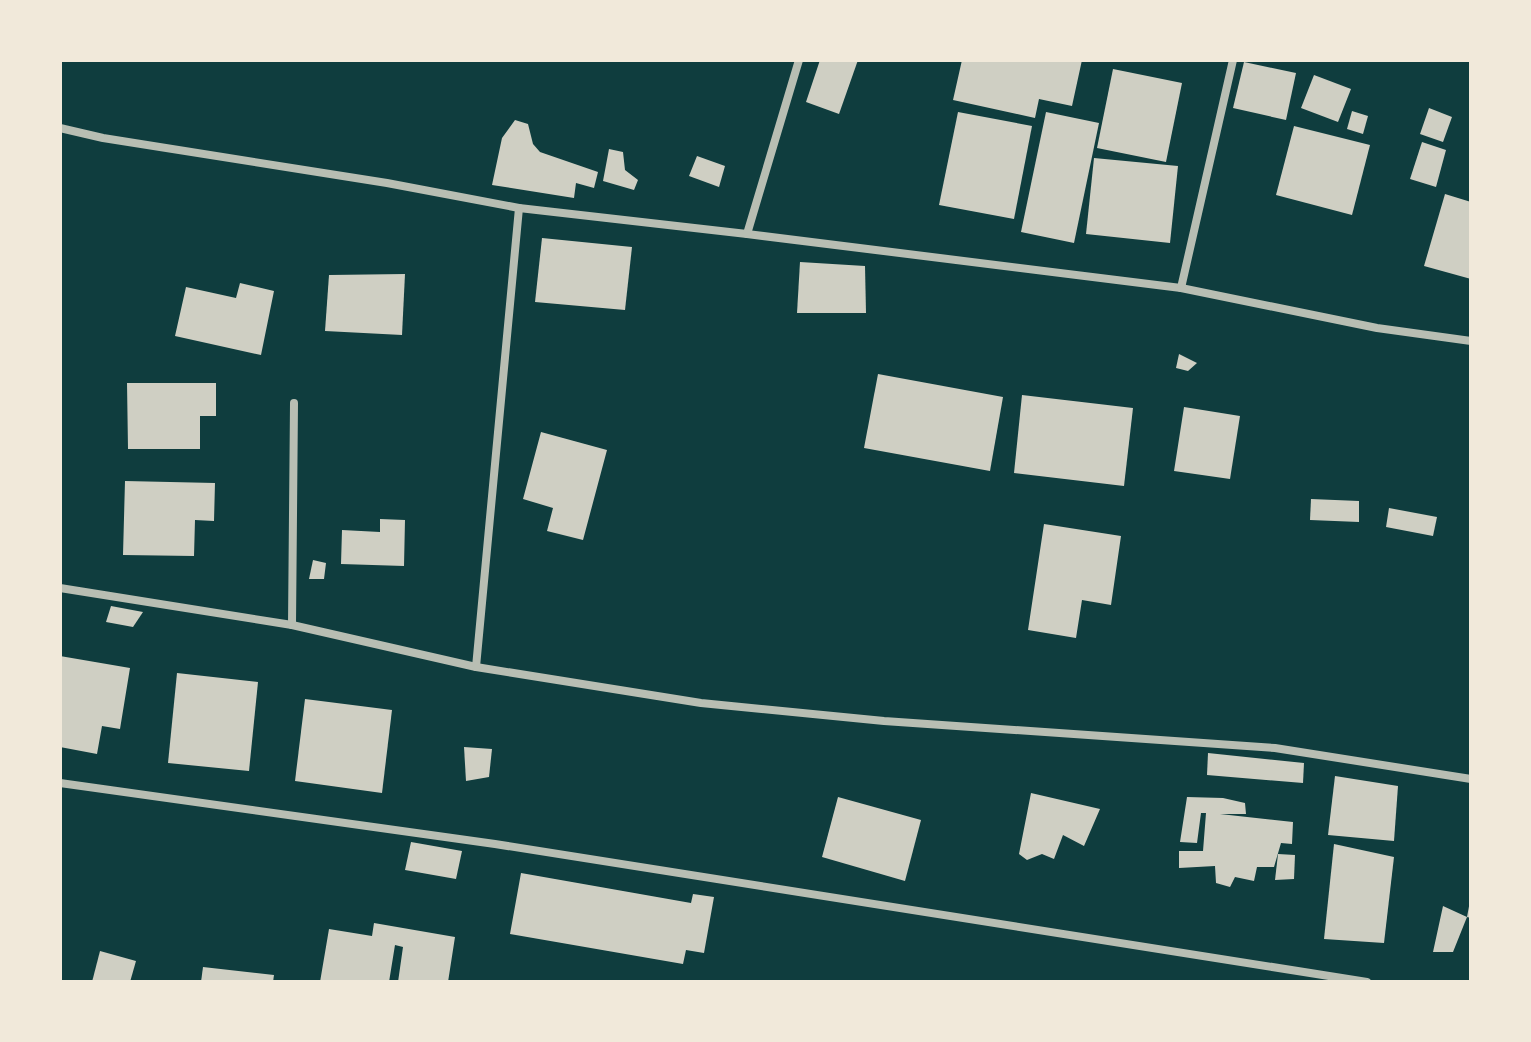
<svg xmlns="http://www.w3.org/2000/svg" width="1531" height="1042" viewBox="0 0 1531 1042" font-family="'IBM Plex Sans',sans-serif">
<rect width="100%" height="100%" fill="#0f3d3e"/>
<g fill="#cfcfc3">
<polygon points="820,60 858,60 839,114 806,102"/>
<polygon points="962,60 1082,60 1072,106 1039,99 1035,118 953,100"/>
<polygon points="1244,62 1296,73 1286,120 1233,108"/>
<polygon points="1113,69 1182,83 1166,162 1097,148"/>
<polygon points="1314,75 1351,89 1338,122 1301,108"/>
<polygon points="1429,108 1452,117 1443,142 1420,134"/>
<polygon points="1352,111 1368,116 1363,134 1347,129"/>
<polygon points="958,112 1032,126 1014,219 939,205"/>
<polygon points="1046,112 1099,123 1074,243 1021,232"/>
<polygon points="515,120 528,124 533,144 540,152 598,172 594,188 576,183 574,198 492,185 502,138"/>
<polygon points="1294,126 1370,145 1352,215 1276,195"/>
<polygon points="1422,142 1446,150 1436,187 1410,179"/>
<polygon points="609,149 623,152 625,170 638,180 634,190 603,181"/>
<polygon points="697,156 725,166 719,187 689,176"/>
<polygon points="1094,158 1178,166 1170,243 1086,234"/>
<polygon points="1445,194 1471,202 1471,279 1424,266"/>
<polygon points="542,238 632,247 625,310 535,302"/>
<polygon points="800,262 865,266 866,313 797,313"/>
<polygon points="405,274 402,335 325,331 329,275"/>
<polygon points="240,283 274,291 261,355 175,336 186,287 236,298"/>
<polygon points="1179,354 1197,363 1188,371 1176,368"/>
<polygon points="878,374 1003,397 990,471 864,448"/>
<polygon points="127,383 216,383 216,416 200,416 200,449 128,449"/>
<polygon points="1022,395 1133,408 1124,486 1014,473"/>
<polygon points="1184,407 1240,416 1230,479 1174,471"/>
<polygon points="541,432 607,450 583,540 547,531 553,508 523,499"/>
<polygon points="125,481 215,483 214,521 195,520 194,556 123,555"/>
<polygon points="1311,499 1359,501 1359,522 1310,520"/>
<polygon points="1389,508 1437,517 1433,536 1386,527"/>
<polygon points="380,519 405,520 404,566 341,564 342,530 380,532"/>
<polygon points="1044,524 1121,536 1111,605 1082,600 1076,638 1028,630"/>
<polygon points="313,560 326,563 324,579 309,579"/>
<polygon points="111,606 143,612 133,627 106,622"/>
<polygon points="60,656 130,668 120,729 102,726 97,754 60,747"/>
<polygon points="177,673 258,682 249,771 168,763"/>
<polygon points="305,699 392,710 382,793 295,781"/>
<polygon points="464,747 492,749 489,777 466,781"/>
<polygon points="1208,753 1304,763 1303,783 1207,775"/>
<polygon points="1335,776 1398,786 1394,841 1328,835"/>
<polygon points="1031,793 1100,809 1084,846 1063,835 1054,859 1042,854 1027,860 1019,854"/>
<polygon points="838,797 921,820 905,881 822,857"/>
<polygon points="1187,797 1223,798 1245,803 1246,814 1220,814 1293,822 1292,844 1281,843 1274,867 1257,867 1254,881 1235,877 1230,887 1216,883 1215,866 1179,868 1179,851 1203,851 1206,813 1201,813 1197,843 1180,842"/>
<polygon points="411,842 462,851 456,879 405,870"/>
<polygon points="1334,844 1394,857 1384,943 1324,939"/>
<polygon points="1278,854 1295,855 1294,879 1275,880"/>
<polygon points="521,873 691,903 693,894 714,897 704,953 686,950 683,964 510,934"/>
<polygon points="1470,901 1471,918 1467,917 1453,952 1433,952 1443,906 1467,917"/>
<polygon points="374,923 455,937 448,982 398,982 403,947 395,945 389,982 320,982 329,929 372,936"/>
<polygon points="100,951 136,961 130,982 92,982"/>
<polygon points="203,967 274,975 273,982 201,982"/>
</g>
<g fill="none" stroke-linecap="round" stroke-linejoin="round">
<g stroke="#b8beb3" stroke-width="8">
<polyline points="60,128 103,138 387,183 519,208 747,234 1181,288 1377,328 1471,341"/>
<polyline points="747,234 799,60"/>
<polyline points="1181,288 1233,60"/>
<polyline points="60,588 292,625 476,667 701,703 884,721 1275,748 1471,779"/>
<polyline points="292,625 294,403"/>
<polyline points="476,667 519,208"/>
<polyline points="60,783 495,844 1367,982"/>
</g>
</g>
<rect width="1531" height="1042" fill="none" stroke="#f1e9da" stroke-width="124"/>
</svg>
